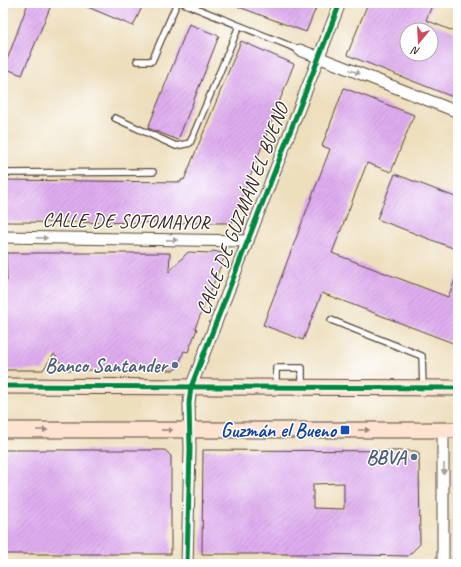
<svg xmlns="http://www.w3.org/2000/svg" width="461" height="567" viewBox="0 0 461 567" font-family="Caveat,sans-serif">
<defs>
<pattern id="building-hatch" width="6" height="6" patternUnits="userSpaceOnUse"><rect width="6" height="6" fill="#deacef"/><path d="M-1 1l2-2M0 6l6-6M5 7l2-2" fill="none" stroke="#bf94cc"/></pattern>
</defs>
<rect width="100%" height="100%" fill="#fff"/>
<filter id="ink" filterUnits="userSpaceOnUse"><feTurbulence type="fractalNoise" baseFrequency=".025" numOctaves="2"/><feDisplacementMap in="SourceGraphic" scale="8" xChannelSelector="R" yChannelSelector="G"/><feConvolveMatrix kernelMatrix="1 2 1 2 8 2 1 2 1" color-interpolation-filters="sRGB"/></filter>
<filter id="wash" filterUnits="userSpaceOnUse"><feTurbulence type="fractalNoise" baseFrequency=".012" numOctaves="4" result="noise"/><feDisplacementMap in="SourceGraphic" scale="16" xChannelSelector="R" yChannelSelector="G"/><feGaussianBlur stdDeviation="0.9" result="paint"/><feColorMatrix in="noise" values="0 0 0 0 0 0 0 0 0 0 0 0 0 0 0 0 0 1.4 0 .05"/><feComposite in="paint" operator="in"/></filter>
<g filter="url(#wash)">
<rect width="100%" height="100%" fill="#eddebc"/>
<g id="blocks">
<g fill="url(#building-hatch)" fill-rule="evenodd">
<polygon points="28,3 52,3 22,75 4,68"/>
<polygon points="78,3 144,3 133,26"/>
<polygon points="231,3 318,3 306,32 231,4"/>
<path d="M368,3H433L426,20L458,33V99L347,55ZM407,30H431V54H407Z"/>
<polygon points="189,24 219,36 178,140 148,128"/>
<polygon points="241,41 294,64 232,223 3,222 3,180 181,182 182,179 184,180"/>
<polygon points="344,88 414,115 391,172 367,163 332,253 448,297 458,273 458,345 322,293 303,340 263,325 330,149 322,146"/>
<polygon points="395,174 458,198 458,250 377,219"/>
<polygon points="213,251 222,253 224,258 195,328 197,329 188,352 184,351 179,364 180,366 174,370 68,370 65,369 54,354 43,370 3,370 3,281 7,281 6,253 170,253 169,272 188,252 210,253"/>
<polygon points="3,450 165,450 171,456 171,554 3,554"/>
<path d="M203,450L416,451L419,453L420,544L408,556L314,554H202ZM344,483V509L313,508V484Z"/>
</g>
</g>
</g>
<g filter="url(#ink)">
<use href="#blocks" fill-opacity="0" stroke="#564536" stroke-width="1"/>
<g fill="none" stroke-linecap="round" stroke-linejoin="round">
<g stroke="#564536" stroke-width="8">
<g id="lane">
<polyline points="183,3 300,50"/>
<polyline points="137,61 152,61 177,3"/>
<polyline points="115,118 176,146 190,143 239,26"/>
<polyline points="3,173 153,172"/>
<polyline points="331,320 422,356 423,387"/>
<polyline points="276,386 276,368 302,368 302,387"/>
</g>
</g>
<g stroke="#564536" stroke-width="13">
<g id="street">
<polyline points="300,50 458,112"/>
<polyline points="3,237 248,241"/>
<polyline points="187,564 190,449 189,403 191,387 340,3"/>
<polyline points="443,564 443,430"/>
</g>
</g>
<g stroke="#564536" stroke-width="17">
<g id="secondary">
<polyline points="3,386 458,388"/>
<polyline points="3,430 458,430"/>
</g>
</g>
<use href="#lane" stroke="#fff" stroke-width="5.5"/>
<use href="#street" stroke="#fff" stroke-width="11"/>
<use href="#secondary" stroke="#fee3d1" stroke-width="15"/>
<g stroke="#fff" stroke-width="8">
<g id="cycleway">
<polyline points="3,386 458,388"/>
<polyline points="187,564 190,449 189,403 191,387 340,3"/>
</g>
</g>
<use href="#cycleway" stroke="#00873e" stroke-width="5"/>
</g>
<defs><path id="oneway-solid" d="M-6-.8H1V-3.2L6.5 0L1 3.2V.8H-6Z"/></defs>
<g fill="#a79f9a">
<use href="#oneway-solid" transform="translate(355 72) rotate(21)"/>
<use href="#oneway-solid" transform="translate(42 238) rotate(1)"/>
<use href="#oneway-solid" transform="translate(172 240) rotate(1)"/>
<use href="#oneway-solid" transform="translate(444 469) rotate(91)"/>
</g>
<g fill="#9c8678">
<use href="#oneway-solid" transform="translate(42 430)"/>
<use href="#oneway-solid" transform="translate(167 430) rotate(-1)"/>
<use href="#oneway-solid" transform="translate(364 430)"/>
</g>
</g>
<g fill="#5c6f8a" stroke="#fff" stroke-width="1.5">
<circle cx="175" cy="365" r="4"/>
<circle cx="414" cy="457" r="4"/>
</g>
<rect fill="#1a4fb4" stroke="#fff" stroke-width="1.5" x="340" y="425" width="10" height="10" rx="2"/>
<g text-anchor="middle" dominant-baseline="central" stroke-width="3" stroke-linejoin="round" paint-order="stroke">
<g font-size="20" fill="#3b2a1e" stroke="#fff">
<text transform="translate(242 209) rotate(-69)">CALLE DE GUZMÁN EL BUENO</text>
<text transform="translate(126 221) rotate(1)">CALLE DE SOTOMAYOR</text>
</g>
<g font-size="20" font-weight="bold" fill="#4e5e75" stroke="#fff" text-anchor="end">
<text x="167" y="365">Banco Santander</text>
<text x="406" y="457">BBVA</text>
</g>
<g font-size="20" font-weight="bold" fill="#164399" stroke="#fff" text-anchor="end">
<text x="336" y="430">Guzmán el Bueno</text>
</g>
</g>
<rect width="461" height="567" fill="none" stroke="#fff" stroke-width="16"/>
<g transform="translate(419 42) rotate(198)"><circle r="19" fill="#ffffff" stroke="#b1aaa5"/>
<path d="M0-3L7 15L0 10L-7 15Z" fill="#d1495b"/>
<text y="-6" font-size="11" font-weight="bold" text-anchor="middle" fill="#3b2a1e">N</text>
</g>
</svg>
